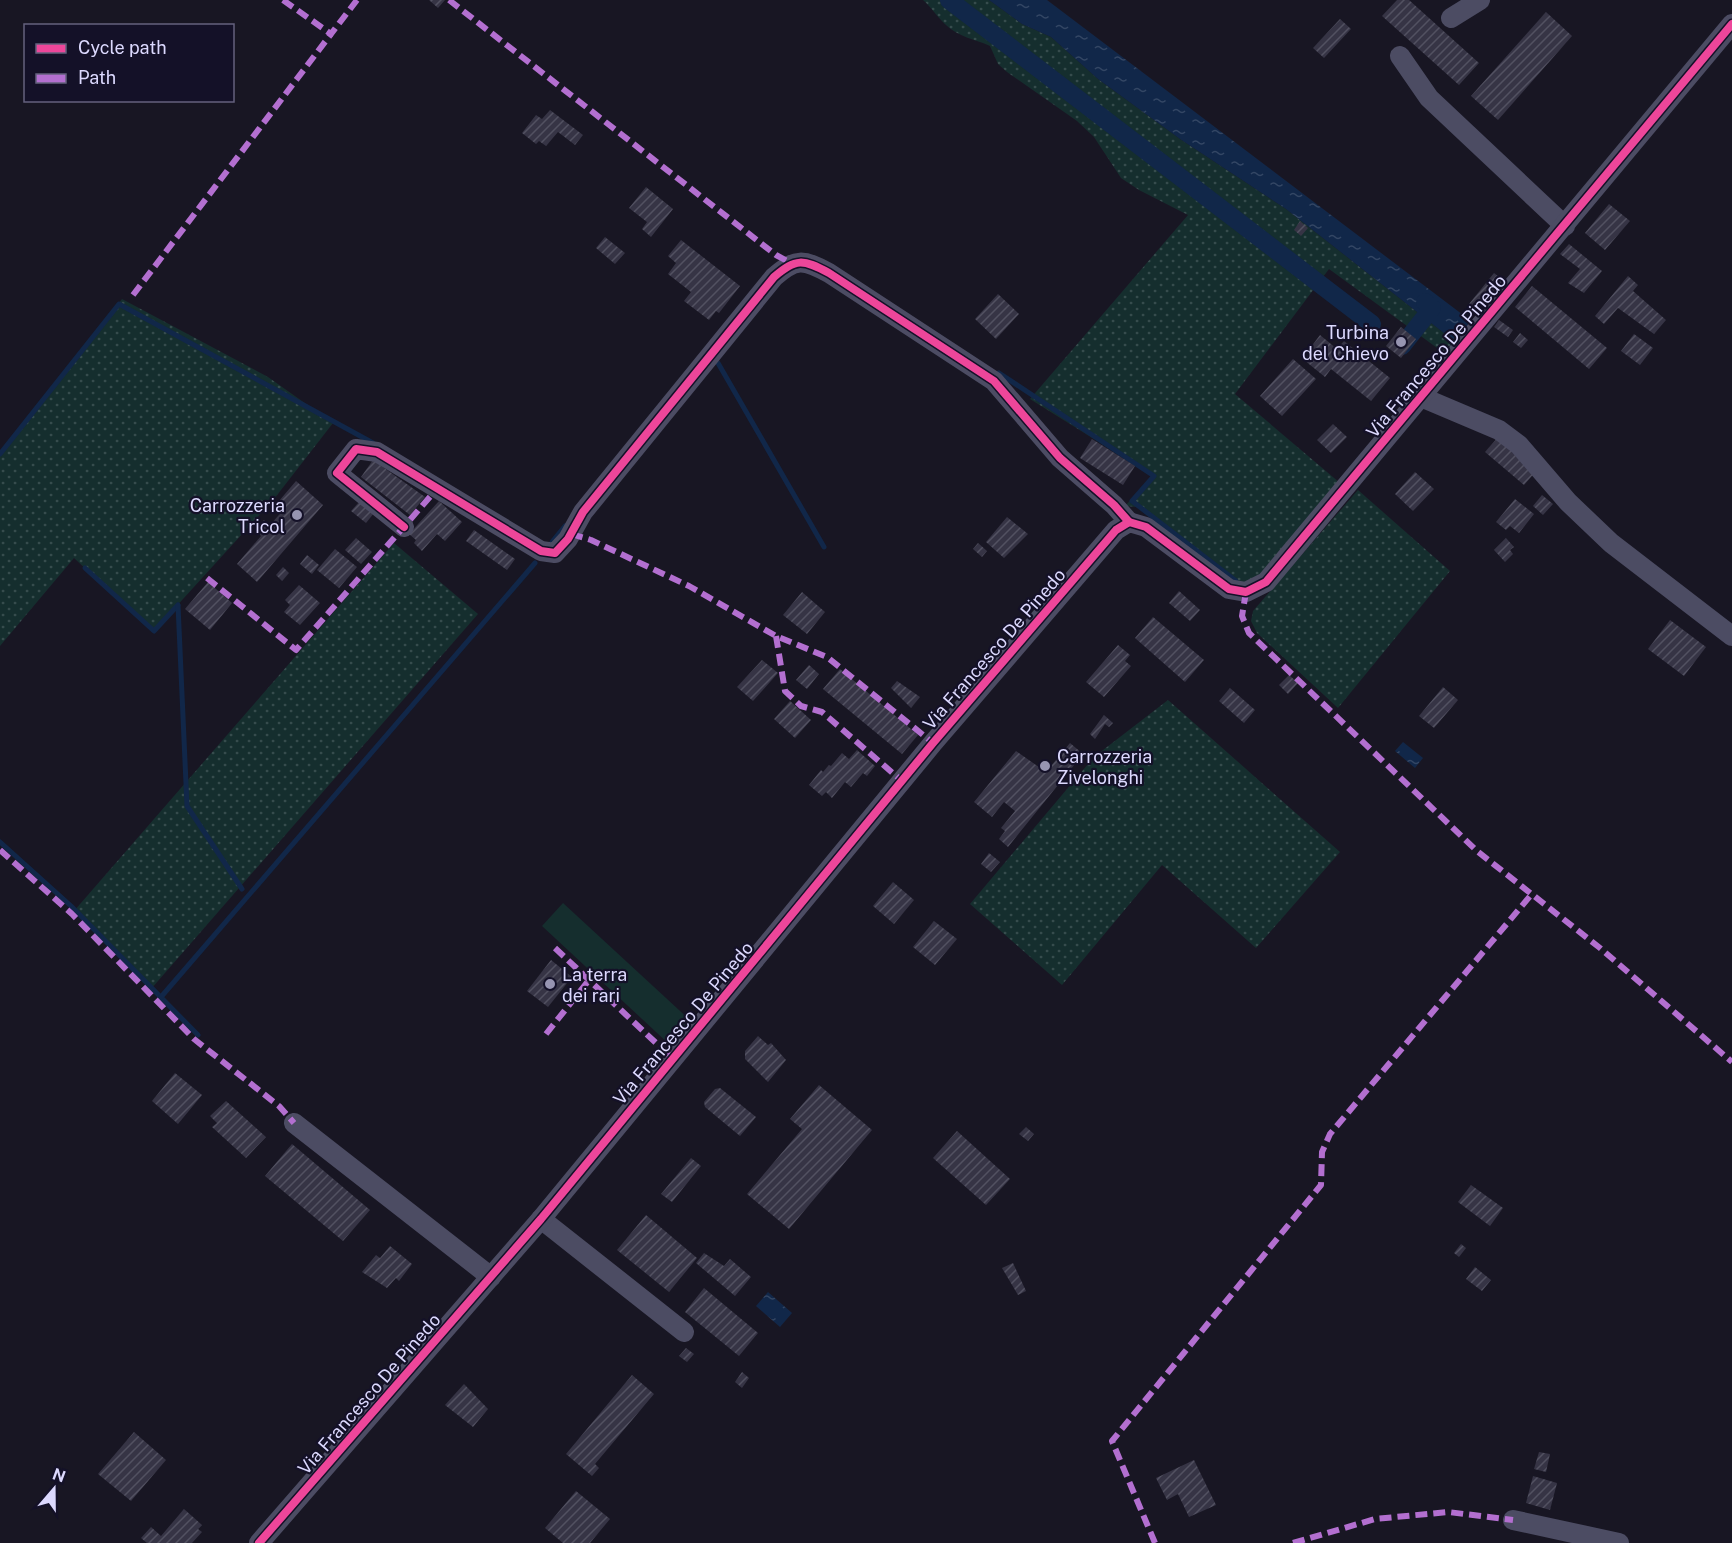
<svg xmlns="http://www.w3.org/2000/svg" width="1732" height="1543" viewBox="0 0 1732 1543" font-family="'Public Sans',sans-serif">
<defs>
<pattern id="grass-dots" width="8" height="8" patternUnits="userSpaceOnUse" patternTransform="scale(1.5)"><rect width="8" height="8" fill="#152e2e"/><path d="M2 2h.1M6 6h.1" fill="none" stroke="#364c4d" stroke-width="1.8" stroke-linecap="round"/></pattern>
<pattern id="water-ripples" width="26" height="14" patternUnits="userSpaceOnUse" patternTransform="scale(1.5)"><rect width="26" height="14" fill="#112749"/><path d="M2 4q2-2 4 0t4 0M15 11q2-2 4 0t4 0" fill="none" stroke="#334664"/></pattern>
<pattern id="building-hatch" width="6" height="6" patternUnits="userSpaceOnUse" patternTransform="scale(1.5)"><rect width="6" height="6" fill="#363445"/><path d="M-1 1l2-2M0 6l6-6M5 7l2-2" fill="none" stroke="#525161"/></pattern>
</defs>
<rect width="100%" height="100%" fill="#181623"/>
<g fill="url(#grass-dots)">
<path d="M923,0H989L1022,24L1051,37L1098,79L1180,139L1286,209L1454,341L1444,353L1329,269L1235,394L1340,483L1259,578L1244,584L1235,581L1137,507L1125,506L1153,476L1030,399L1188,215L1139,190L1121,178L1094,137L1077,121L1007,72L998,64L990,46C975,39 958,37 946,25C937,17 932,8 923,0Z"/>
<polygon points="122,299 268,377 333,423 274,499 153,632 74,558 0,646 0,454"/>
<polygon points="1358,490 1450,571 1338,708 1257,633 1251,621 1253,611"/>
<polygon points="394,543 478,614 151,989 74,911"/>
<polygon points="1168,700 1340,852 1256,948 1162,865 1062,985 970,904 1094,757"/>
</g>
<polygon fill="#152e2e" points="563,903 692,1022 670,1045 542,926"/>
<g fill="url(#water-ripples)">
<polygon points="989,0 1047,0 1471,321 1454,341 1286,209 1180,139 1098,79 1051,37 1022,24"/>
<polygon points="1403,742 1423,758 1415,768 1395,751"/>
<polygon points="768,1292 792,1313 780,1327 756,1306"/>
</g>
<g fill="none" stroke-linecap="round" stroke-linejoin="round">
<g stroke="#112749" stroke-width="5">
<polyline points="718,363 824,547"/>
<polyline points="999,373 1154,476 1132,501 1236,581"/>
<polyline points="0,454 119,304 373,443"/>
<polyline points="552,542 565,526"/>
<polyline points="85,568 154,631 178,605"/>
<polyline points="178,605 187,806 242,889"/>
<polyline points="0,842 71,906 198,1035"/>
<polyline points="161,997 535,563"/>
</g>
<g stroke="#112749" stroke-width="18">
<polyline points="949,0 1372,324"/>
<polyline points="1402,346 1432,308 1425,302"/>
</g>
</g>
<g fill="url(#building-hatch)">
<polygon points="429,0 445,0 438,8"/>
<polygon points="1397,0 1409,0 1479,63 1459,85 1382,16"/>
<polygon points="1546,12 1572,36 1498,120 1471,96"/>
<polygon points="1340,19 1351,29 1324,58 1313,48"/>
<polygon points="550,110 583,135 575,145 558,132 546,146 539,141 536,144 522,133 536,115 542,119"/>
<polygon points="646,187 673,209 651,237 642,229 647,222 629,208"/>
<polygon points="1609,204 1630,221 1605,250 1585,233"/>
<polygon points="1300,221 1308,228 1301,236 1294,230"/>
<polygon points="605,237 625,253 615,264 596,248"/>
<polygon points="681,240 740,286 719,313 716,311 709,320 684,301 691,292 668,274 676,263 668,256"/>
<polygon points="1569,244 1602,271 1584,293 1568,283 1580,269 1560,254"/>
<polygon points="1494,273 1504,281 1478,311 1469,304"/>
<polygon points="1628,276 1638,285 1633,291 1666,320 1654,334 1618,308 1604,324 1595,316"/>
<polygon points="1532,286 1607,348 1589,369 1515,307"/>
<polygon points="998,294 1019,314 996,339 975,319"/>
<polygon points="1499,320 1513,330 1508,337 1494,327"/>
<polygon points="1401,327 1416,339 1401,358 1386,346"/>
<polygon points="1520,333 1528,340 1521,348 1513,342"/>
<polygon points="1634,334 1653,348 1640,365 1621,351"/>
<polygon points="1320,335 1337,349 1344,341 1390,378 1371,401 1331,369 1325,377 1304,360 1310,353 1308,351"/>
<polygon points="1293,359 1316,379 1282,416 1260,396"/>
<polygon points="1333,424 1347,437 1331,453 1317,440"/>
<polygon points="1500,435 1538,469 1524,485 1485,452"/>
<polygon points="1092,439 1135,466 1123,485 1080,458"/>
<polygon points="373,460 425,497 410,515 361,477"/>
<polygon points="1415,472 1434,489 1413,511 1395,494"/>
<polygon points="296,481 323,505 257,582 237,564 261,536 255,530 264,520 270,525 286,507 279,501"/>
<polygon points="1542,495 1553,504 1543,515 1533,506"/>
<polygon points="1515,499 1534,514 1519,533 1510,526 1506,530 1496,522"/>
<polygon points="360,501 374,513 366,523 351,511"/>
<polygon points="439,501 462,522 445,541 437,534 422,551 414,543 416,540 409,534"/>
<polygon points="1007,517 1028,534 1004,558 986,542"/>
<polygon points="474,530 515,559 507,570 466,541"/>
<polygon points="356,538 372,552 361,564 345,550"/>
<polygon points="1506,538 1514,547 1510,550 1513,554 1505,562 1494,550"/>
<polygon points="978,543 987,551 982,557 973,549"/>
<polygon points="335,549 357,567 339,588 317,570"/>
<polygon points="307,555 319,565 312,574 300,564"/>
<polygon points="283,567 289,573 282,581 276,575"/>
<polygon points="208,582 232,603 210,630 185,609"/>
<polygon points="299,585 320,603 300,625 284,612 290,605 285,600"/>
<polygon points="1179,591 1200,610 1190,621 1169,603"/>
<polygon points="802,592 825,612 807,634 783,615"/>
<polygon points="1153,617 1204,660 1185,682 1135,638"/>
<polygon points="1670,620 1706,647 1684,676 1648,649"/>
<polygon points="1118,645 1130,655 1125,661 1131,666 1104,697 1086,682"/>
<polygon points="762,660 778,673 753,701 737,687"/>
<polygon points="809,665 819,674 807,689 796,680"/>
<polygon points="840,669 918,735 902,754 823,689"/>
<polygon points="1289,675 1298,683 1288,694 1279,685"/>
<polygon points="897,681 920,697 911,708 891,688"/>
<polygon points="1443,687 1458,700 1434,728 1419,716"/>
<polygon points="1230,688 1255,710 1244,723 1219,701"/>
<polygon points="790,701 811,720 795,738 774,719"/>
<polygon points="1104,715 1113,723 1109,727 1105,724 1095,739 1090,734"/>
<polygon points="1070,743 1083,754 1008,847 999,839 1005,831 1001,828 1015,811 1004,802 992,817 974,802 1016,751 1046,772"/>
<polygon points="857,750 875,766 867,776 863,773 851,787 845,782 832,798 826,792 822,796 809,785 821,770 823,772 829,765 831,766 842,753 849,759"/>
<polygon points="989,853 1000,862 991,872 981,864"/>
<polygon points="893,882 914,900 894,924 873,906"/>
<polygon points="934,921 957,939 935,965 913,947"/>
<polygon points="551,960 572,977 548,1007 527,991"/>
<polygon points="758,1036 768,1045 771,1043 786,1060 768,1082 745,1059 745,1051"/>
<polygon points="175,1073 202,1095 178,1124 152,1101"/>
<polygon points="819,1085 872,1130 789,1229 747,1194 802,1129 790,1119"/>
<polygon points="720,1088 756,1117 740,1136 705,1107 704,1102 715,1089"/>
<polygon points="226,1101 266,1137 246,1158 212,1127 217,1123 210,1116"/>
<polygon points="1026,1127 1034,1134 1028,1141 1019,1134"/>
<polygon points="957,1131 1010,1179 986,1205 933,1158"/>
<polygon points="292,1144 370,1210 343,1241 265,1176"/>
<polygon points="691,1158 701,1166 672,1202 661,1194"/>
<polygon points="1471,1185 1503,1208 1490,1226 1458,1202"/>
<polygon points="646,1215 697,1258 669,1292 617,1250"/>
<polygon points="1461,1244 1466,1248 1459,1257 1454,1253"/>
<polygon points="390,1246 412,1264 399,1281 396,1278 387,1288 362,1272 376,1255 380,1258"/>
<polygon points="704,1253 724,1266 730,1259 751,1277 735,1296 696,1263"/>
<polygon points="1013,1263 1026,1291 1018,1295 1002,1268"/>
<polygon points="1475,1267 1491,1280 1482,1291 1466,1279"/>
<polygon points="704,1288 758,1333 739,1356 685,1312"/>
<polygon points="686,1348 694,1354 687,1362 679,1356"/>
<polygon points="742,1372 749,1378 742,1388 735,1382"/>
<polygon points="632,1375 654,1394 595,1464 599,1468 592,1476 566,1454"/>
<polygon points="464,1384 488,1409 473,1427 445,1405"/>
<polygon points="134,1432 166,1460 131,1501 98,1474"/>
<polygon points="1539,1452 1550,1454 1546,1472 1534,1469"/>
<polygon points="1194,1460 1216,1505 1189,1517 1178,1494 1167,1500 1156,1478"/>
<polygon points="1533,1476 1557,1483 1550,1510 1526,1503"/>
<polygon points="576,1491 610,1519 590,1543 563,1543 545,1528"/>
<polygon points="184,1509 202,1525 198,1529 202,1532 192,1543 147,1543 141,1538 151,1527 161,1536"/>
</g>
<g fill="none" stroke-linecap="round" stroke-linejoin="round">
<g stroke="#4c4c63" stroke-width="20">
<polyline points="1451,18 1480,0"/>
<polyline points="1400,56 1429,98 1565,226"/>
<polyline points="1421,397 1499,430 1519,445 1568,502 1611,543 1732,636"/>
<path d="M404,527L337,473L356,449L377,452L541,551L555,553L568,539L583,512L774,277C796,258 803,259 829,273L994,381L1060,458L1114,505L1129,522"/>
<polyline points="294,1123 491,1277"/>
<polyline points="541,1219 684,1332"/>
<polyline points="1513,1520 1619,1543"/>
<polyline points="259,1543 541,1219 933,743 1116,530 1129,522 1146,527 1229,589 1246,592 1266,582 1732,24"/>
</g>
<g stroke="#b36fd0" stroke-width="6" stroke-dasharray="12 6" stroke-linecap="butt">
<polyline points="283,0 331,34 357,0"/>
<polyline points="449,0 776,255 791,263"/>
<polyline points="133,295 331,34"/>
<polyline points="571,534 591,540 689,586 776,636 827,657 933,743"/>
<polyline points="207,578 296,650 436,490"/>
<polyline points="1246,592 1242,616 1249,633 1477,851 1600,948 1732,1062"/>
<polyline points="776,636 785,691 801,706 822,712 902,781"/>
<polyline points="0,850 72,914 194,1039 279,1106 294,1123"/>
<polyline points="555,948 673,1059"/>
<polyline points="546,1034 589,980"/>
<polyline points="1155,1543 1112,1441 1321,1185 1322,1152 1330,1134 1531,895"/>
<polyline points="1293,1543 1375,1519 1448,1512 1513,1520"/>
</g>
<g stroke="#141128" stroke-width="11">
<g id="cycleway">
<path d="M404,527L337,473L356,449L377,452L541,551L555,553L568,539L583,512L774,277C796,258 803,259 829,273L994,381L1060,458L1114,505L1129,522"/>
<polyline points="259,1543 541,1219 933,743 1116,530 1129,522 1146,527 1229,589 1246,592 1266,582 1732,24"/>
</g>
</g>
<use href="#cycleway" stroke="#ed469a" stroke-width="8"/>
</g>
<g fill="#9795b1" stroke="#141128" stroke-width="2">
<circle cx="1401" cy="342" r="6"/>
<circle cx="297" cy="515" r="6"/>
<circle cx="1045" cy="766" r="6"/>
<circle cx="550" cy="984" r="6"/>
</g>
<g text-anchor="middle" dominant-baseline="central" stroke-width="4.5" stroke-linejoin="round" paint-order="stroke">
<g font-size="18" fill="#dcd9fe" stroke="#141128" text-anchor="end">
<text x="1389" y="332">Turbina<tspan x="1389" dy="21">del Chievo</tspan></text>
<text x="285" y="505">Carrozzeria<tspan x="285" dy="21">Tricol</tspan></text>
<text x="1057" y="756" text-anchor="start">Carrozzeria<tspan x="1057" dy="21">Zivelonghi</tspan></text>
<text x="562" y="974" text-anchor="start">La terra<tspan x="562" dy="21">dei rari</tspan></text>
</g>
<g font-size="18" fill="#dcd9fe" stroke="#141128">
<text transform="translate(1436 356) rotate(-50)">Via Francesco De Pinedo</text>
<text transform="translate(994 649) rotate(-49)">Via Francesco De Pinedo</text>
<text transform="translate(683 1023) rotate(-50)">Via Francesco De Pinedo</text>
<text transform="translate(369 1394) rotate(-49)">Via Francesco De Pinedo</text>
</g>
</g>
<rect x="24" y="24" width="210" height="78" fill="#141128" stroke="#64617e" stroke-width="1.5"/>
<rect x="36" y="44" width="30" height="9" fill="#ed469a" stroke="#64617e" stroke-width="1.5"/>
<text x="78" y="54" font-size="18" fill="#dcd9fe">Cycle path</text>
<rect x="36" y="74" width="30" height="9" fill="#b36fd0" stroke="#64617e" stroke-width="1.5"/>
<text x="78" y="84" font-size="18" fill="#dcd9fe">Path</text>
<g transform="translate(54 1489) rotate(20)" stroke="#141128" stroke-width="4.5" paint-order="stroke">
<path d="M0-4.5L10 22L0 15L-10 22Z" fill="#dcd9fe"/>
<text y="-9" font-size="16" font-weight="bold" text-anchor="middle" fill="#dcd9fe">N</text>
</g>
</svg>
